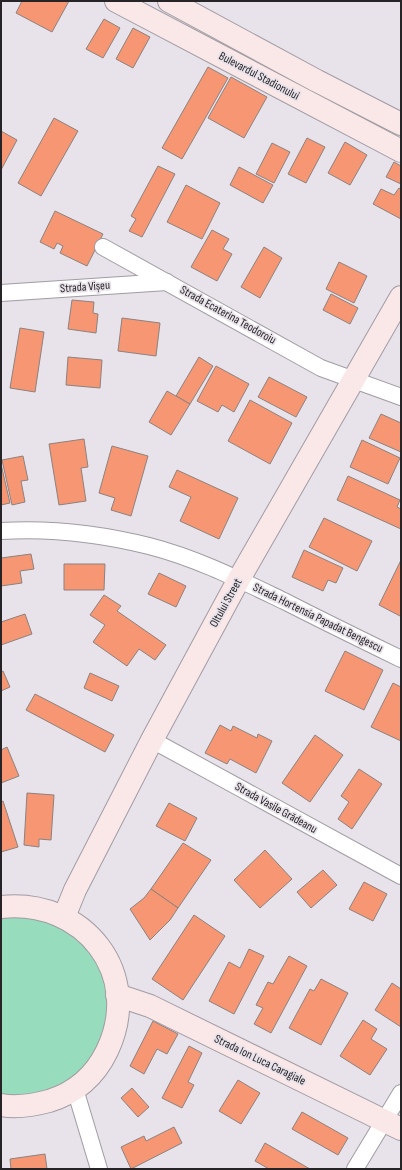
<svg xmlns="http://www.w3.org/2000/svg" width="402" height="1170" viewBox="0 0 402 1170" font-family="'Sofia Sans Condensed',sans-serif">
<rect width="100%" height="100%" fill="#e8e2ea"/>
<polygon fill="#97dcbc" points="1,907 81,928 117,995 91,1077 1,1105"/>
<g fill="#f79673" stroke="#8b827f">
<polygon points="22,1 69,1 52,32 16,13"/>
<polygon points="104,19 120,28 103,58 86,49"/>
<polygon points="133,28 150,37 133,68 116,59"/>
<polygon points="208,67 228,78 182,159 162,148"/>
<polygon points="231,77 267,97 244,138 208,118"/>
<polygon points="54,118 78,131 41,196 18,183"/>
<polygon points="1,131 17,140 1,170"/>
<polygon points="307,138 325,147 306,183 288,174"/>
<polygon points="345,142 367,155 350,185 328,173"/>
<polygon points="272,143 290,152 274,183 256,174"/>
<polygon points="394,162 401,166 401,184 386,177"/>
<polygon points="158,166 175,174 142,237 129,231 136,219 131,216"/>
<polygon points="239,167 273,185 263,203 230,185"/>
<polygon points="186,185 220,203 202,239 167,222"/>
<polygon points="399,188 401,189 401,219 373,204 381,189 394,195"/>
<polygon points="55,211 103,234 87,266 60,253 63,246 57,243 54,249 40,242"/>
<polygon points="212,230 229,239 223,249 232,254 217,281 191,267"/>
<polygon points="264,247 282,258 260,298 241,287"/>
<polygon points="339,262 367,276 354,303 326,289"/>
<polygon points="331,294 358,308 350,324 323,310"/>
<polygon points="72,300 94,302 93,313 98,314 96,333 68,329"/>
<polygon points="122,318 160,323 156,356 118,351"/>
<polygon points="20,328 44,332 35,392 10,388"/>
<polygon points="68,357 102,360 100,388 66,385"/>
<polygon points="199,357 213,366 190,404 176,396"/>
<polygon points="216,366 249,384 234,412 222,405 218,412 197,401"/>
<polygon points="269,377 307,397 296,417 258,397"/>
<polygon points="167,391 190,404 171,435 149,422"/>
<polygon points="250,400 292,423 270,464 228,441"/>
<polygon points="381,414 401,423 401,452 369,438"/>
<polygon points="84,439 88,467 81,468 86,501 59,505 49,444"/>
<polygon points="362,440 400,458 388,484 350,467"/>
<polygon points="112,446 148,456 131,516 111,510 115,498 99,493"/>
<polygon points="23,456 28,480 21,481 25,502 12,505 2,460"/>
<polygon points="1,464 10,503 1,505"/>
<polygon points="177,470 238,498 219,539 180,521 191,497 169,487"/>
<polygon points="348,476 400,500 397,507 401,509 401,529 337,500"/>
<polygon points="324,518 372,541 357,571 309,547"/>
<polygon points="304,550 343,568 336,583 328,580 323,591 292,577"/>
<polygon points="31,554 34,569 20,571 22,583 1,586 1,558"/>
<polygon points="401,560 401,615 400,616 379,605"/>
<polygon points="64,564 105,564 104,590 64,590"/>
<polygon points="159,573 186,586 176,607 148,594"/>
<polygon points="104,595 121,606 117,611 166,645 155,660 139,649 127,666 93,642 105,625 90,615"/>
<polygon points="25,614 32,634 1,645 1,622"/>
<polygon points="345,651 383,670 364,710 325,691"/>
<polygon points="3,671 10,687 1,691 1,672"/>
<polygon points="90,673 119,686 112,701 84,688"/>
<polygon points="393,683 401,687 401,741 371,727"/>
<polygon points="35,694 114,735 105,752 26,710"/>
<polygon points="220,725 231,731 233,726 257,738 258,734 272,741 256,773 230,759 227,764 205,753"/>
<polygon points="315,735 343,755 310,802 282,783"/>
<polygon points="7,747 19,776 1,783 1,750"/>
<polygon points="359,769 382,784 352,829 338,819 349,802 341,796"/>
<polygon points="27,793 54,795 51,840 39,839 39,847 24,845"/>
<polygon points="3,801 18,847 1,852 1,802"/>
<polygon points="169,803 197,818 185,841 156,826"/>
<polygon points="183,843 211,860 178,908 151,889"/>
<polygon points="265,850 292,879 260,908 234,880"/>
<polygon points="323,870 337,885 311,908 297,892"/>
<polygon points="364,882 387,894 373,921 349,909"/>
<polygon points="151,889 178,908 170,920 150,940 130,909 144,898"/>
<polygon points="194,915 225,936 183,1000 152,979"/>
<polygon points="249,949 264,956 234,1014 209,1001 229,962 240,968"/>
<polygon points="289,956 307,966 271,1033 254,1024 263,1008 256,1005 268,982 273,984"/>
<polygon points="321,979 348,993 321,1045 289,1028 310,989 314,991"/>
<polygon points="392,983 401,989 401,1027 375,1010"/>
<polygon points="363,1020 377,1029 371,1039 387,1049 370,1075 340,1056"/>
<polygon points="153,1021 178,1034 167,1054 157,1049 144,1074 130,1066"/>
<polygon points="189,1046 202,1053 188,1082 194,1085 182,1108 162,1098"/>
<polygon points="238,1080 260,1093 241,1124 219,1111"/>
<polygon points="132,1088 149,1107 138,1117 121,1098"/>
<polygon points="302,1112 348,1138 338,1155 292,1129"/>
<polygon points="174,1127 182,1143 131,1169 121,1147 144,1136 146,1141"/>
<polygon points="265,1143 310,1169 269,1169 255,1161"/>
<polygon points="45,1154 47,1169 11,1169 10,1159"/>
</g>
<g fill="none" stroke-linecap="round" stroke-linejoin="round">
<g stroke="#a19ca3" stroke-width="18">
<g id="street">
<polyline points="103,247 321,368 401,397"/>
<polyline points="1,293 167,282"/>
<path d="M1,531C50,528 101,534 149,546C196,558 240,580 284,601C323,621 362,640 401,659"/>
<polyline points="152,740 401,876"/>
<polyline points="75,1089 99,1169"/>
<polyline points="355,1169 401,1093"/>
</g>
</g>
<g stroke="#a19ca3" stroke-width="24">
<g id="secondary">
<polyline points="116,1 401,151"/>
<polyline points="169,1 317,81 401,124"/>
<path d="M1,907C84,898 144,974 107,1051C95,1076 75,1093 49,1101C34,1105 16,1108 1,1105"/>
<polyline points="64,917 75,890 152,740 239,579 401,297"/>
<polyline points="117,995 150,1006 401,1129"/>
</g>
</g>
<use href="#street" stroke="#fff" stroke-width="16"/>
<use href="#secondary" stroke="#fae8e8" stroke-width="22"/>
</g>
<g text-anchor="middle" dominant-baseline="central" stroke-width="3.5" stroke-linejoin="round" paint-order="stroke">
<g font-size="12" fill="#262426" stroke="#e8e2ea">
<text transform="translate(259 76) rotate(28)">Bulevardul Stadionului</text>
<text transform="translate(85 287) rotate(-4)">Strada Vișeu</text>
<text transform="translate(228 315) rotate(29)">Strada Ecaterina Teodoroiu</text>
<text transform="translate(226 603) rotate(-61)">Oltului Street</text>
<text transform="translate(318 618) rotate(26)">Strada Hortensia Papadat Bengescu</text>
<text transform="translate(276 808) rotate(29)">Strada Vasile Grădeanu</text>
<text transform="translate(260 1060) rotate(26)">Strada Ion Luca Caragiale</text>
</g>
</g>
<rect width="402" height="1170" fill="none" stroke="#262426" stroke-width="4"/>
</svg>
